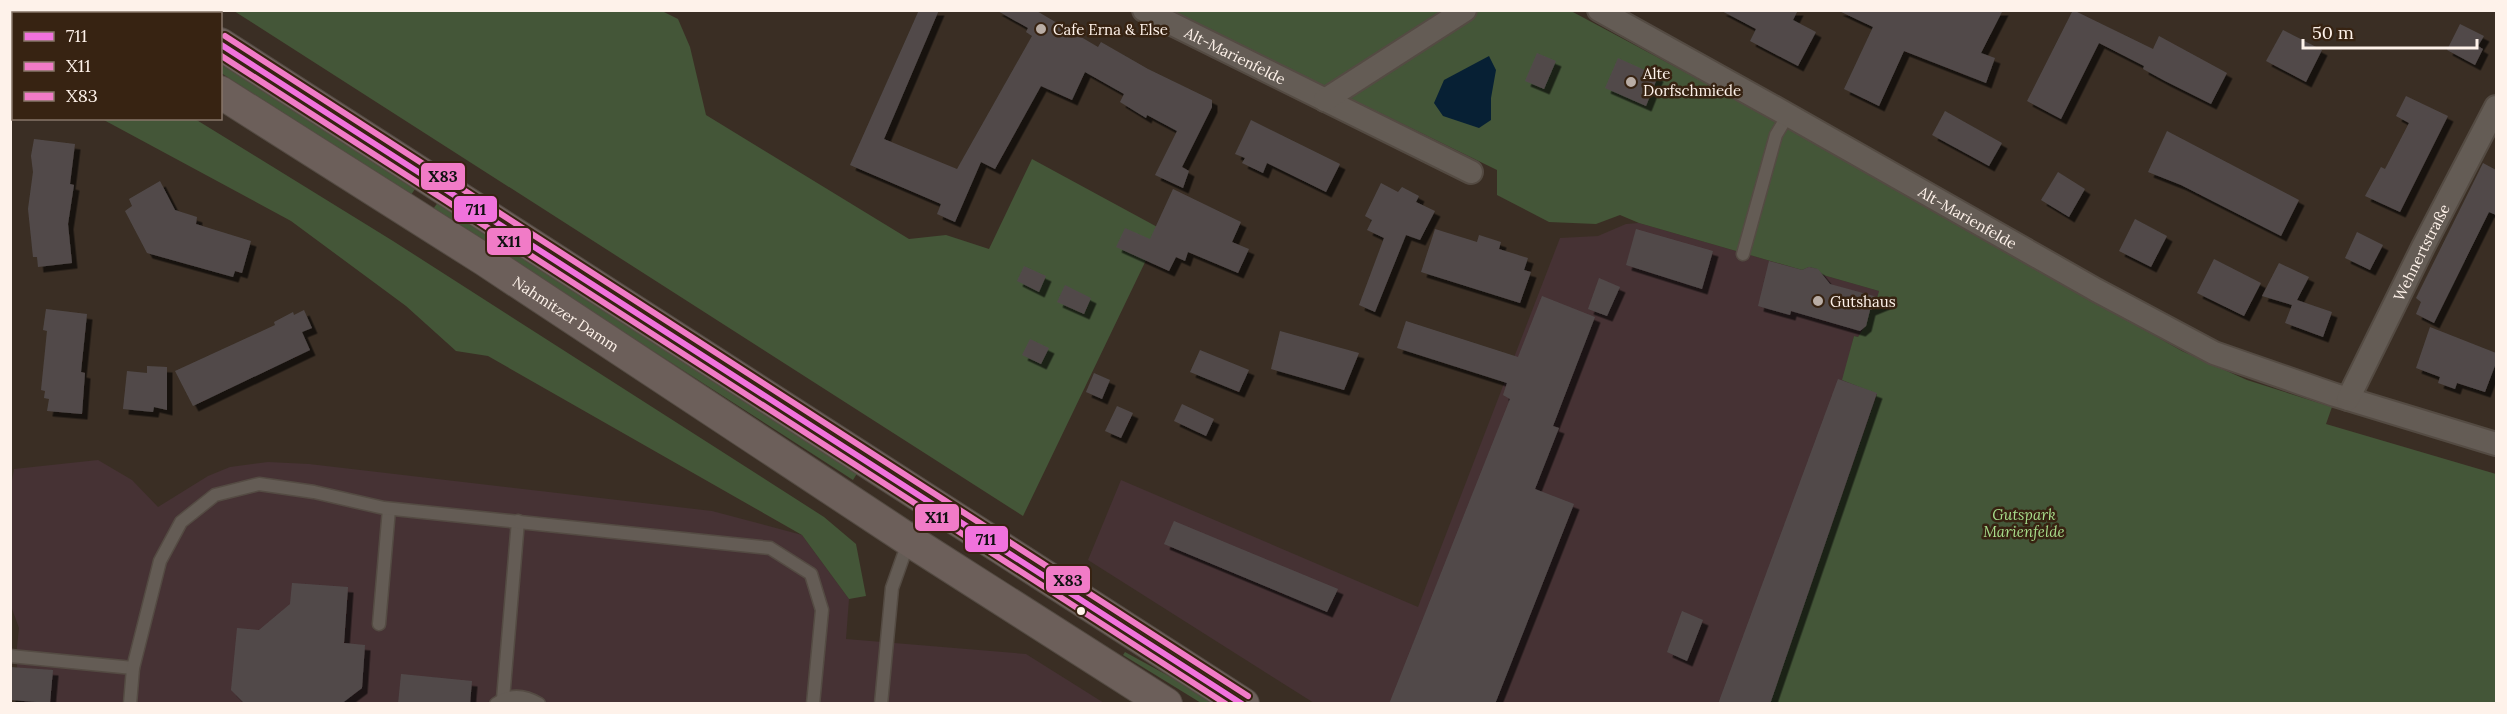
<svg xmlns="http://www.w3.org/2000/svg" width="2507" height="714" viewBox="0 0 2507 714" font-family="Lora,serif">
<defs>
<filter id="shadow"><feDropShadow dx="5.5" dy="5.5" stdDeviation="0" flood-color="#0009"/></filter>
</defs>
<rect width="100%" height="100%" fill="#3a2e24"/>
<g fill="#463234">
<polygon points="1639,223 1802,270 1809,267 1818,269 1823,275 1879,291 1874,309 1866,326 1858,337 1854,336 1843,380 1877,393 1770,703 1314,703 1088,560 1121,480 1418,607 1560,238 1598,236 1626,224"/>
<polygon points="98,460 132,480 158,507 208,476 230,467 268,462 309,464 712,511 802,535 849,599 846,639 1026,654 1104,703 21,703 16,656 19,628 11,606 10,492 14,469"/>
</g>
<g fill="#445638">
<polygon points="10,11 18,13 14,14 13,93 10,93"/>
<polygon points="234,11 662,11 678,19 690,47 706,115 909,239 946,235 989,249 1032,159 1161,229 1023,516"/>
<polygon points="1171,11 1571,11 1743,103 2182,351 2247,380 2332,407 2326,424 2496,474 2496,703 1770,703 1877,394 1842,380 1854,336 1858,337 1865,326 1866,312 1874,308 1879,291 1823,275 1817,269 1809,267 1802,270 1639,223 1620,215 1596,224 1549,222 1497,195 1497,170"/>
<polygon points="220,61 417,186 411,195 221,73"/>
<polygon points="102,119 195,119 393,241 824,517 856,544 866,596 849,599 802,535 488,356 456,351 406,306 291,221"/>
<polygon points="439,201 858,472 853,480 433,209"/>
<polygon points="1125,652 1218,703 1201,703 1123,655"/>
</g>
<polygon fill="#072034" points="1489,56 1496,70 1491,98 1491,120 1479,128 1443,116 1434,103 1444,80"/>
<g fill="#514a4a" filter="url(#shadow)">
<polygon points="919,10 939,10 884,139 957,169 1032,36 1026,32 1028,28 996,10 1035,10 1098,47 1101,42 1148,69 1212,100 1212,107 1182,167 1189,171 1183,188 1155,175 1177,131 1147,115 1146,118 1120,102 1124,94 1085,72 1072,100 1041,86 995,169 981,162 955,222 937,214 941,204 850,165"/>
<polygon points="1720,10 1798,10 1793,20 1816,32 1798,66 1750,41 1756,29"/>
<polygon points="1837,10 2003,10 1981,53 1995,58 1986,83 1904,51 1879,106 1844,89 1873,27"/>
<polygon points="2073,10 2153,49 2159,36 2227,73 2211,104 2165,81 2143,69 2144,66 2099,43 2061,119 2027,101"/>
<polygon points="2460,24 2484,36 2478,46 2483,49 2475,65 2447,50"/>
<polygon points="2283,30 2322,50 2306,82 2266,61"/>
<polygon points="1537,53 1556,61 1544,89 1525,81"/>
<polygon points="1618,58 1658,76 1646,106 1605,88"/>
<polygon points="2406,96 2448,116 2400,212 2365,196 2381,167 2385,169 2409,123 2396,116"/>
<polygon points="1945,111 2002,143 1989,166 1932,135"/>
<polygon points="1251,120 1340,164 1326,192 1267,163 1263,173 1242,163 1245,158 1235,154"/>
<polygon points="2167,131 2299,200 2281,236 2181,185 2148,172"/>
<polygon points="34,139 75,144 70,184 74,185 68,224 72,263 38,267 37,257 33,257 28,209 33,172 31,156"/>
<polygon points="2483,163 2496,170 2496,215 2489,212 2434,323 2416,314 2421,302 2416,298"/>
<polygon points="2058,172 2085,189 2069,217 2041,200"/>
<polygon points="160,181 175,210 197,217 196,224 251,241 242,273 235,271 233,277 147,253 125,211 132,206 129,199"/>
<polygon points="1381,183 1398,192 1402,187 1419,196 1416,202 1435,211 1420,240 1406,235 1375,312 1359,305 1384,238 1367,230 1372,220 1365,216"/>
<polygon points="1173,189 1241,222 1232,242 1249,249 1238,273 1188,252 1185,261 1176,257 1169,271 1116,247 1125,228 1150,239"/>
<polygon points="2135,219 2167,236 2151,267 2119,251"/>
<polygon points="1435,229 1477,242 1479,235 1501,242 1499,249 1528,258 1524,270 1531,272 1520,303 1421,272"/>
<polygon points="1636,229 1713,251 1702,289 1626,265"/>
<polygon points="2357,232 2383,245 2370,270 2345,258"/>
<polygon points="2214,259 2261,283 2244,316 2197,293"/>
<polygon points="1769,261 1802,270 1809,267 1818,269 1830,284 1892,301 1870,310 1866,326 1860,331 1791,311 1790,315 1758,306"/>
<polygon points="2279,263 2309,277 2297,300 2332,312 2323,337 2285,323 2292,305 2262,296"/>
<polygon points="1024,266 1046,276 1039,292 1017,281"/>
<polygon points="1599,278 1620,287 1607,316 1588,309"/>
<polygon points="1065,285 1091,298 1084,314 1057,302"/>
<polygon points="1542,296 1595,317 1553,426 1559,428 1535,489 1574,504 1495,704 1389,704 1510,399 1503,395 1507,383 1397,348 1406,321 1518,357"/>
<polygon points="46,309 87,314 81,372 85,373 82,414 47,411 49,399 44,398 45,391 41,390 47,331 43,330"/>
<polygon points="304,310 312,328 302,332 310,350 193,406 175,371 275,325 274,322 293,312 294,315"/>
<polygon points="2430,327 2496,353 2496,363 2485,392 2457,383 2455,389 2438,383 2440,377 2416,368"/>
<polygon points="1280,331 1359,353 1344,390 1271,369"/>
<polygon points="1030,339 1049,348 1041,364 1022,355"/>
<polygon points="1200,350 1249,370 1239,392 1190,372"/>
<polygon points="147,366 167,367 167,410 154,407 153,412 123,409 127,371 147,373"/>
<polygon points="1094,373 1110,380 1102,399 1086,392"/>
<polygon points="1838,379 1877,393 1770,704 1718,704"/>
<polygon points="1182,404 1214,419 1206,436 1174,421"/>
<polygon points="1117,406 1133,413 1121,438 1105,431"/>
<polygon points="1174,521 1338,589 1327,612 1164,544"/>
<polygon points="292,583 348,587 344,643 365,645 362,688 341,704 245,704 231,690 237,628 259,630 290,604"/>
<polygon points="1682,611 1703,620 1687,661 1667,652"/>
<polygon points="10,667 53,670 50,703 10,700"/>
<polygon points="401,674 472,681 470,704 398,704"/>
</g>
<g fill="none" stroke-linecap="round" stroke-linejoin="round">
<g stroke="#544b43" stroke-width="15">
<g id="service">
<polyline points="1743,254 1776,135 1788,115"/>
<polyline points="379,624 389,509"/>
<polyline points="10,656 133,668"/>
<polyline points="503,699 518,521"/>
<polyline points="130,704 133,668 160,561 181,522 215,495 259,484 314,492 384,508 770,548 811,574 822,610 813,704"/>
<path d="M496,704C510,694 524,695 539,704"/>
<polyline points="881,704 892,588 909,540 933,505"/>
</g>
</g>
<g stroke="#544b43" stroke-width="26">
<g id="minor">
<path id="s1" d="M1144,10L1471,172"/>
<path id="s2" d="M1599,10L1788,115L2096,290L2214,353L2335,395L2496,444"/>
<polyline points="1325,100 1465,10"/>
<path id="s3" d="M2348,399L2423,247L2496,107"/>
</g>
</g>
<g stroke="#544b43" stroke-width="34">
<g id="secondary">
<polyline points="80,10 86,14"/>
<polyline points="166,10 171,14"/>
<polyline points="220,44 1243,704"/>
<path id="s4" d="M220,92L485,260L909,540L1166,704"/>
</g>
</g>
<use href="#service" stroke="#645c55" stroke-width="12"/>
<use href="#minor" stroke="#645c55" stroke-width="22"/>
<use href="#secondary" stroke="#6c5f5a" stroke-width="32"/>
<g stroke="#372312" stroke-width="10">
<polyline id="bus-1" points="220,44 1242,704"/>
</g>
<g stroke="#372312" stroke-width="10">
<polyline id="bus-2" points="220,55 1226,704"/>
</g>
<g stroke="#372312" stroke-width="10">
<polyline id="bus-3" points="225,36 1248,696"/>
</g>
<use href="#bus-1" stroke="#f172dd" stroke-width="6"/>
<use href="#bus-2" stroke="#f17bc7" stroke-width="6"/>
<use href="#bus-3" stroke="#f17bc7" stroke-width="6"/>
</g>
<g fill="#b9ada5" stroke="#372312" stroke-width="2">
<circle cx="1041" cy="29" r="6"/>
<circle cx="1631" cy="82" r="6"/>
<circle cx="1818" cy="301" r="6"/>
</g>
<circle fill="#fef2ea" stroke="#372312" stroke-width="2" cx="1081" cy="611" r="5"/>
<g text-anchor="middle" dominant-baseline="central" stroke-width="5" stroke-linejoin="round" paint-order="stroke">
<g font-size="15" fill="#fef2ea" stroke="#372312" text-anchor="start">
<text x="1053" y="29">Cafe Erna &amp; Else</text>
<text x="1643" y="73">Alte<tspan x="1643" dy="17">Dorfschmiede</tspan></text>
<text x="1830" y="301">Gutshaus</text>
</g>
<g font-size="15" fill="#fef2ea" stroke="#372312">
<text stroke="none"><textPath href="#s1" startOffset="102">Alt-Marienfelde</textPath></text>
<text stroke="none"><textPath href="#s2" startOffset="423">Alt-Marienfelde</textPath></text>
<text stroke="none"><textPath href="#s3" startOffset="164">Wehnertstraße</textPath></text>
<text stroke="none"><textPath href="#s4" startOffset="411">Nahmitzer Damm</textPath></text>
</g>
<g font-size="15" font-style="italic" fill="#a7dd8b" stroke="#372312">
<text x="2024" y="514">Gutspark<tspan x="2024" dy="17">Marienfelde</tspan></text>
</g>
</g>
<g stroke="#372312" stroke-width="2">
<rect x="420" y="162" width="46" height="29" rx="6" fill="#f17bc7"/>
<rect x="453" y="195" width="45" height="28" rx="6" fill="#f172dd"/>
<rect x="486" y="227" width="46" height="29" rx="6" fill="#f17bc7"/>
<rect x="914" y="503" width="46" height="29" rx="6" fill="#f17bc7"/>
<rect x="964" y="525" width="45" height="28" rx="6" fill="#f172dd"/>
<rect x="1045" y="565" width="46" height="29" rx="6" fill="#f17bc7"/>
</g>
<g font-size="16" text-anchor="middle" font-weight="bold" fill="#111">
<text x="443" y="182">X83</text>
<text x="476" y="215">711</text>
<text x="509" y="247">X11</text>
<text x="937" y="523">X11</text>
<text x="986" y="545">711</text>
<text x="1068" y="586">X83</text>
</g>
<rect width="2507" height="714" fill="none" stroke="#fef2ea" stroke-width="24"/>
<rect x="12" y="12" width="210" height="108" fill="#372312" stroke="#877668" stroke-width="1.5"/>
<rect x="24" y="32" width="30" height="9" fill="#f172dd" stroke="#877668" stroke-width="1.5"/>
<text x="66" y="42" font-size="18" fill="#fef2ea">711</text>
<rect x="24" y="62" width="30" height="9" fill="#f17bc7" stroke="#877668" stroke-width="1.5"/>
<text x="66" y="72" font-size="18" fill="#fef2ea">X11</text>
<rect x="24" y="92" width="30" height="9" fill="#f17bc7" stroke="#877668" stroke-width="1.5"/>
<text x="66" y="102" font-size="18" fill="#fef2ea">X83</text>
<path d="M2303 39v9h174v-9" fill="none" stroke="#fef2ea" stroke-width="3"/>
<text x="2312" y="39" font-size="18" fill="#fef2ea" stroke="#372312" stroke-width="4.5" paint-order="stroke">50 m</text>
</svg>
